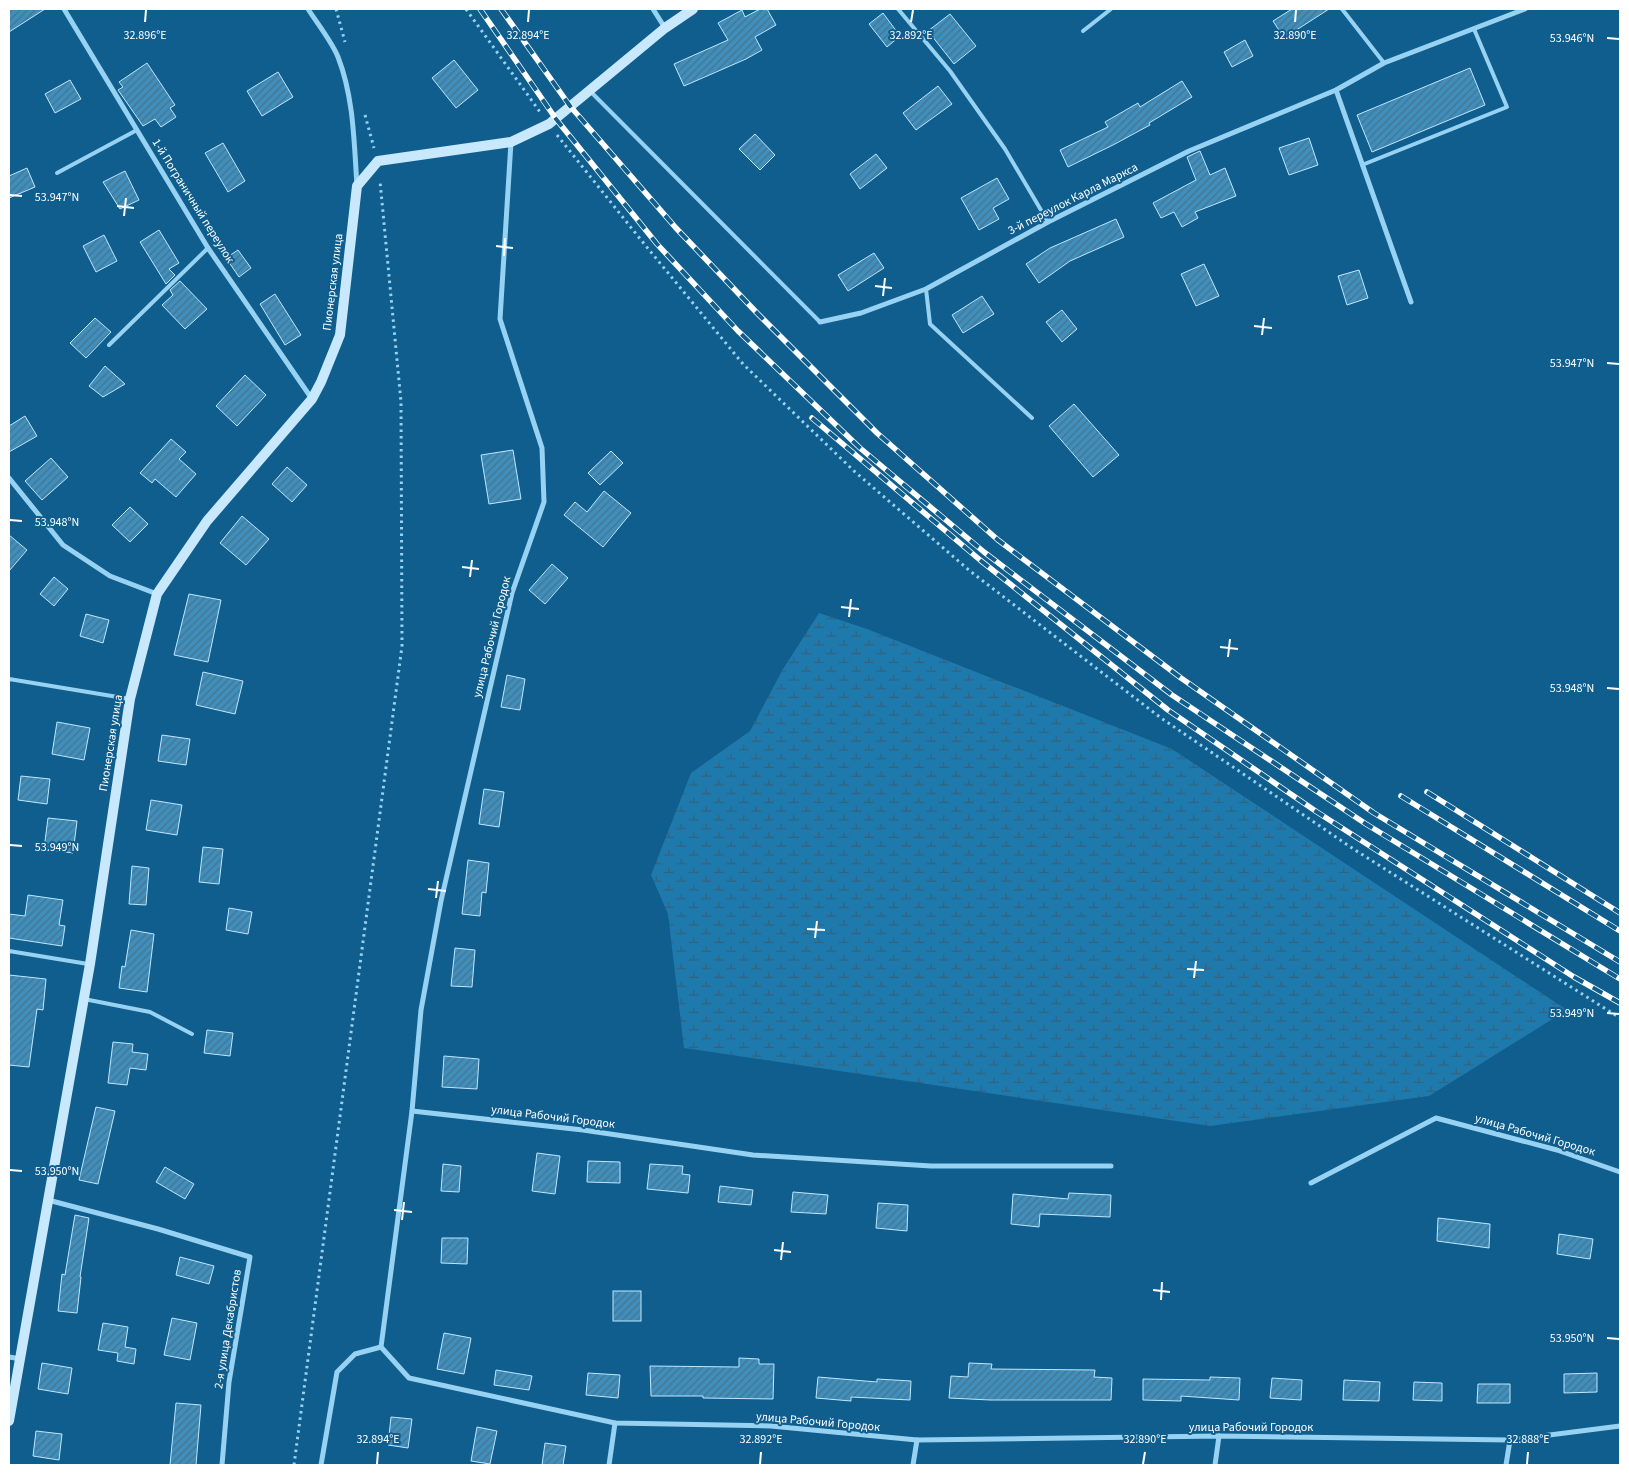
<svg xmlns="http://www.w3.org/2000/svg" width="1629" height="1474" viewBox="0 0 1629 1474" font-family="'Source Sans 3',sans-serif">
<defs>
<pattern id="wetland-marsh" width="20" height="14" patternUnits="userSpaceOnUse" patternTransform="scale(1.25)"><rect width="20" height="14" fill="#1e79ac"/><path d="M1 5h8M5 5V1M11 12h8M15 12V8" fill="none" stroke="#35627c"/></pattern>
<pattern id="building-hatch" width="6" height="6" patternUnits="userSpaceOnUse" patternTransform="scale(1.25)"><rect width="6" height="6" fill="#408ebb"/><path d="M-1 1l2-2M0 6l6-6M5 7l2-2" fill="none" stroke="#45748f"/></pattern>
</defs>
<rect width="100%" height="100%" fill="#0f5e8e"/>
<polygon fill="url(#wetland-marsh)" points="819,613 867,629 1172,749 1567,1010 1429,1096 1210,1126 684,1048 668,914 651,875 691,773 750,731 783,669"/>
<g fill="url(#building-hatch)" stroke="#bfe7fe">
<polygon points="9,9 45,9 9,32"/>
<polygon points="760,9 767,9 776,25 755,37 762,50 746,59 684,86 674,64 728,40 718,23 742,10 745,17"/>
<polygon points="1292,9 1329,9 1284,38 1273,21"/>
<polygon points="883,13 900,36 887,47 869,24"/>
<polygon points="950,14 976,46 954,64 928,31"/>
<polygon points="1245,40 1253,56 1232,67 1224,52"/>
<polygon points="454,60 478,90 456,108 432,78"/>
<polygon points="147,63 175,105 170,108 176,117 161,127 155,119 143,126 118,90 123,87 119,82"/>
<polygon points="1470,68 1485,105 1372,152 1357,115"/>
<polygon points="278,72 293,97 262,116 247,91"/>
<polygon points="70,80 81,99 55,113 45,94"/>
<polygon points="1182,81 1192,97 1149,123 1150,125 1113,145 1068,167 1060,150 1108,127 1105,122 1138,103 1140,107"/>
<polygon points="938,86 952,104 916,130 903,113"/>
<polygon points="755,134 775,155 760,170 739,149"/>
<polygon points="1309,138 1318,165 1289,175 1279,148"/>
<polygon points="223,143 245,181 228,192 205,153"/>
<polygon points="1200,151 1210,175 1225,168 1236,196 1195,212 1198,218 1182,227 1174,212 1161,218 1153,203 1196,180 1187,157"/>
<polygon points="876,154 887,168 860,189 850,174"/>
<polygon points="27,168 35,187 9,198 9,176"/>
<polygon points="125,171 139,200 120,209 103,182"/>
<polygon points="997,178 1009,199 993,208 999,219 979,230 961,198"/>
<polygon points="1116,219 1124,237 1070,261 1039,283 1026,264 1050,248"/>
<polygon points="159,230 179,263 169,269 175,275 166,284 140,242"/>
<polygon points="104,235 117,261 96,272 83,246"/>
<polygon points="238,250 251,268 239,277 226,258"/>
<polygon points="874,253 884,268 848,291 838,275"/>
<polygon points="1204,264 1219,296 1196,306 1181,274"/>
<polygon points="1359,270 1368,298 1347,305 1338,276"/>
<polygon points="180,281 207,309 185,329 162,305 173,295 170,290"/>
<polygon points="275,294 301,335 285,345 260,304"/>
<polygon points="982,296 994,314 963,333 952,315"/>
<polygon points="1062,310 1077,329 1062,342 1046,322"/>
<polygon points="95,318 111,332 86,358 70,343"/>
<polygon points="105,366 125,384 103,397 89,386"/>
<polygon points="245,375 266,395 237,426 216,406"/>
<polygon points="1074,404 1119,455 1093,477 1049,426"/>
<polygon points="25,416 37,436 9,452 9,426"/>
<polygon points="171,439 186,452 179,459 196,474 176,497 155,479 152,483 140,473"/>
<polygon points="513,450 521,499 489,504 481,455"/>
<polygon points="611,451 623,463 600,485 588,473"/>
<polygon points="51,458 68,477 42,500 25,481"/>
<polygon points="287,467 307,485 292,502 272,484"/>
<polygon points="604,491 631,513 603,547 564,515 575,502 587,512"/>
<polygon points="130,507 148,524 130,542 112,525"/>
<polygon points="242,516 269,539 246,565 220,543"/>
<polygon points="9,535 27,550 9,571"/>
<polygon points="552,564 568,578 545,604 529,590"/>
<polygon points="54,577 68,589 54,606 40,594"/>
<polygon points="189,594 221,600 208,662 174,655"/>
<polygon points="86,614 109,620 103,643 80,636"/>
<polygon points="203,672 243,681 235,714 196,705"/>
<polygon points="507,675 525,679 520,710 501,707"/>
<polygon points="57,722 90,728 84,760 52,754"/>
<polygon points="162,735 190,739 186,765 158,761"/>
<polygon points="21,776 50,779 47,804 18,800"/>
<polygon points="484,789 504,792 499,827 479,824"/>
<polygon points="151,800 182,805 177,835 146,830"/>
<polygon points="48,818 77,821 73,853 44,849"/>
<polygon points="203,847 223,849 219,884 199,882"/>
<polygon points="468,860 489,863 486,893 482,892 480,916 462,914"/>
<polygon points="132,866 149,868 146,905 129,904"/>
<polygon points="28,895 63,900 59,925 65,926 62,946 9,938 9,914 25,916"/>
<polygon points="229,908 252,912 248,934 226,930"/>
<polygon points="131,930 154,934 147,992 119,988 122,966 125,967"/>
<polygon points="455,948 475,950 472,987 451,986"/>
<polygon points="9,975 46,979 43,1010 37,1009 29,1067 9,1065"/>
<polygon points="207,1030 233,1033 230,1056 204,1053"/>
<polygon points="113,1042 133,1044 132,1052 148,1054 146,1070 130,1068 127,1085 108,1083"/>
<polygon points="444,1056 479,1059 477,1089 442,1087"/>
<polygon points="96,1107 115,1111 98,1184 79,1180"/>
<polygon points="537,1153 560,1156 555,1194 532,1191"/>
<polygon points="588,1161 620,1162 620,1183 587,1182"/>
<polygon points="443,1164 461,1166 459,1192 441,1191"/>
<polygon points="650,1164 683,1166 682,1174 690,1175 688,1193 647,1189"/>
<polygon points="165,1167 194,1184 185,1199 156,1182"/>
<polygon points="720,1186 753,1190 751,1205 718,1202"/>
<polygon points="793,1192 828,1195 826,1214 791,1212"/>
<polygon points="1069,1193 1111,1195 1110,1217 1040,1214 1039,1227 1011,1224 1013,1194 1068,1199"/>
<polygon points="878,1203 908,1205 907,1231 876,1228"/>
<polygon points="75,1215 89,1218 80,1277 81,1277 77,1313 58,1311 62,1274 65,1275"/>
<polygon points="1438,1218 1490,1224 1489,1248 1437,1241"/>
<polygon points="1559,1234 1593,1239 1590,1259 1557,1254"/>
<polygon points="442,1238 468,1238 467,1264 441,1263"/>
<polygon points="180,1257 214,1266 209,1284 176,1275"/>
<rect x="613" y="1291" width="28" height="30"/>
<polygon points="172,1318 197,1323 190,1360 164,1355"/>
<polygon points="103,1323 128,1327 125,1347 136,1349 134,1364 117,1361 118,1353 98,1350"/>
<polygon points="444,1333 471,1338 464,1374 437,1369"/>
<polygon points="739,1358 759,1359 759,1364 774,1364 773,1399 703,1398 703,1396 651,1396 650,1366 739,1367"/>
<polygon points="42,1363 72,1368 68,1394 38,1389"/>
<polygon points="969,1363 992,1364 991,1369 1095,1370 1094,1377 1112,1378 1111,1400 990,1400 949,1398 951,1376 968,1377"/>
<polygon points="496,1370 532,1376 529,1390 494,1385"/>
<polygon points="588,1373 620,1375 618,1398 586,1395"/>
<polygon points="1597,1373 1597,1392 1564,1393 1564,1374"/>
<polygon points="818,1377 877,1382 877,1379 911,1381 910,1400 851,1397 851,1401 816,1398"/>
<polygon points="1210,1377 1240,1378 1239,1400 1181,1396 1181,1401 1143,1400 1143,1379 1210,1380"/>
<polygon points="1272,1378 1302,1380 1301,1400 1270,1398"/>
<polygon points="1344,1380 1380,1382 1379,1401 1343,1400"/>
<polygon points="1414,1382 1442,1383 1442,1401 1413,1400"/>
<polygon points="1478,1384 1510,1384 1510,1403 1477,1403"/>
<polygon points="176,1403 201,1405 196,1465 170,1465"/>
<polygon points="391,1417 412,1419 408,1448 388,1445"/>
<polygon points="477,1427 497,1431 490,1464 471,1461"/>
<polygon points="36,1431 62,1434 59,1460 33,1456"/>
<polygon points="545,1443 566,1446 563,1465 542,1465"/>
</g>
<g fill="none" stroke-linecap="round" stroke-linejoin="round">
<g stroke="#98d2f3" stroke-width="3" stroke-dasharray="2.5 4" stroke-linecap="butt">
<polyline points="336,9 345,42"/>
<polyline points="466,9 540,112"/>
<polyline points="365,115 374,148"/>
<polyline points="557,135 641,240 743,364 854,471 970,571 1161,718 1355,850 1620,1018"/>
<polyline points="294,1465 402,646 401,402 380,181"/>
</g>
<g stroke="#98d2f3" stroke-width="4">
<polyline points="898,9 950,71 1005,149 1048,222"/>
<polyline points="1342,9 1384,63"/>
<polyline points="1083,31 1111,9"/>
<polyline points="590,91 820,322"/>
<polyline points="1362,165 1507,107 1474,29"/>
<polyline points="57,173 137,130"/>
<polyline points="926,289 930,324 1032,418"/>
<polyline points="109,345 208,248"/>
<polyline points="9,679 130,699"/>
<polyline points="9,951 88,964"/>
<polyline points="84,999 150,1012 192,1034"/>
</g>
<g stroke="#98d2f3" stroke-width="5">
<polyline points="64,9 208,248 312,399"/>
<path d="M308,9C317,23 332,42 338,57C354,98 354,143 357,186"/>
<polyline points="653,9 665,28"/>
<polyline points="1336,90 1411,302"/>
<polyline points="511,142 500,319 542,448 544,502 512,593 441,901 421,1010 412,1111 381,1347 409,1378 615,1423 771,1426 917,1440 1219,1436 1510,1440 1620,1426"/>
<polyline points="820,322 861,313 926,289 1048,222 1189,151 1336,90 1384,63 1525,9"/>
<polyline points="9,478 63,545 110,576 157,594"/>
<polyline points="412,1111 583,1130 753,1155 931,1166 1111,1166"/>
<polyline points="1311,1183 1436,1118 1557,1150 1620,1172"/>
<polyline points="48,1200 158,1229 250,1257 229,1382 222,1465"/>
<polyline points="9,1357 21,1359"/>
<polyline points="321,1465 337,1372 355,1354 381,1347"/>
<polyline points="609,1465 615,1423"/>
<polyline points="913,1465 917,1440"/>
<polyline points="1215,1465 1219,1436"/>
<polyline points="1506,1465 1510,1440"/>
</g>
<polyline stroke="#c7e8fd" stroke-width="10" points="9,1421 90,964 130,699 157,594 207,521 312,399 321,382 340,335 357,186 378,161 511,142 549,124 665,28 693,9"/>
<g stroke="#fff" stroke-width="5.5">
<g id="rail">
<polyline points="480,9 556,119 657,244 738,331 860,448 984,552 1172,695 1366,824 1620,979"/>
<polyline points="501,9 570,106 676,228 757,313 877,433 998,540 1181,678 1374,813 1620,962"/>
<polyline points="812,418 980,560 1168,710 1317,812 1574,977 1620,1003"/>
<polyline points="1427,792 1620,913"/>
<polyline points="1401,796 1620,931"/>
</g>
</g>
<use href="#rail" stroke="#0f5e8e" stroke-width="4" stroke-dasharray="11" stroke-linecap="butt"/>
</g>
<path fill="none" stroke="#fff" stroke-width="2" d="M145,22L146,10M528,22L529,10M911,22L913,10M1295,22L1296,10M1607,38L1619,39M10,195L22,196M117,206L134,208M124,216L126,198M496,246L513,248M504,256L505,238M875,286L892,288M883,296L885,278M1254,326L1272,328M1262,335L1264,318M1607,363L1619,364M10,520L22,521M462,567L479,569M470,577L472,560M841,607L859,609M849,617L851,599M1220,647L1238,649M1228,657L1230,639M1607,688L1619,689M10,845L22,846M428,889L446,891M436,898L438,881M807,929L825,930M815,938L817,921M1187,969L1204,970M1194,978L1196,961M1607,1013L1619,1014M10,1170L22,1171M394,1210L412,1212M402,1220L404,1202M774,1250L791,1252M781,1260L783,1242M1153,1290L1170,1292M1161,1300L1162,1282M1607,1338L1619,1339M377,1464L378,1452M760,1464L761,1452M1143,1464L1145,1452M1527,1464L1528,1452"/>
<g text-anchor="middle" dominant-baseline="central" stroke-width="4" stroke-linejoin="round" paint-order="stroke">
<g font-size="12" fill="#fff" stroke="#0f5e8e">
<text transform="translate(1073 199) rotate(-27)">3-й переулок Карла Маркса</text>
<text transform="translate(193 201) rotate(58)">1-й Пограничный переулок</text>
<text transform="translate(333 282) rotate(-83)">Пионерская улица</text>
<text transform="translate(492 637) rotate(-76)">улица Рабочий Городок</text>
<text transform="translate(111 743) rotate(-81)">Пионерская улица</text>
<text transform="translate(553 1117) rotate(7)">улица Рабочий Городок</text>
<text transform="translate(1535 1135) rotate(16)">улица Рабочий Городок</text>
<text transform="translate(228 1329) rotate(-81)">2-я улица Декабристов</text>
<text transform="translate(818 1422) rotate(5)">улица Рабочий Городок</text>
<text x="1251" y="1427">улица Рабочий Городок</text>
</g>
</g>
<g font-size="12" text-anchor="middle" fill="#fff" stroke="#0f5e8e" stroke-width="4" stroke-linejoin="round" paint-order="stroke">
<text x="145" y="39">32.896°E</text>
<text x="528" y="39">32.894°E</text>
<text x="911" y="39">32.892°E</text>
<text x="1295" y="39">32.890°E</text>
<text x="1572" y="42">53.946°N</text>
<text x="57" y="201">53.947°N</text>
<text x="1572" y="367">53.947°N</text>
<text x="57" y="526">53.948°N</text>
<text x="1572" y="692">53.948°N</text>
<text x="57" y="851">53.949°N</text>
<text x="1572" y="1017">53.949°N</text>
<text x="57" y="1175">53.950°N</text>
<text x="1572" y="1342">53.950°N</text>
<text x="378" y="1443">32.894°E</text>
<text x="761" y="1443">32.892°E</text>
<text x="1145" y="1443">32.890°E</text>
<text x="1528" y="1443">32.888°E</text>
</g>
<rect width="1629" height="1474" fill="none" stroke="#ffffff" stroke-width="20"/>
</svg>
